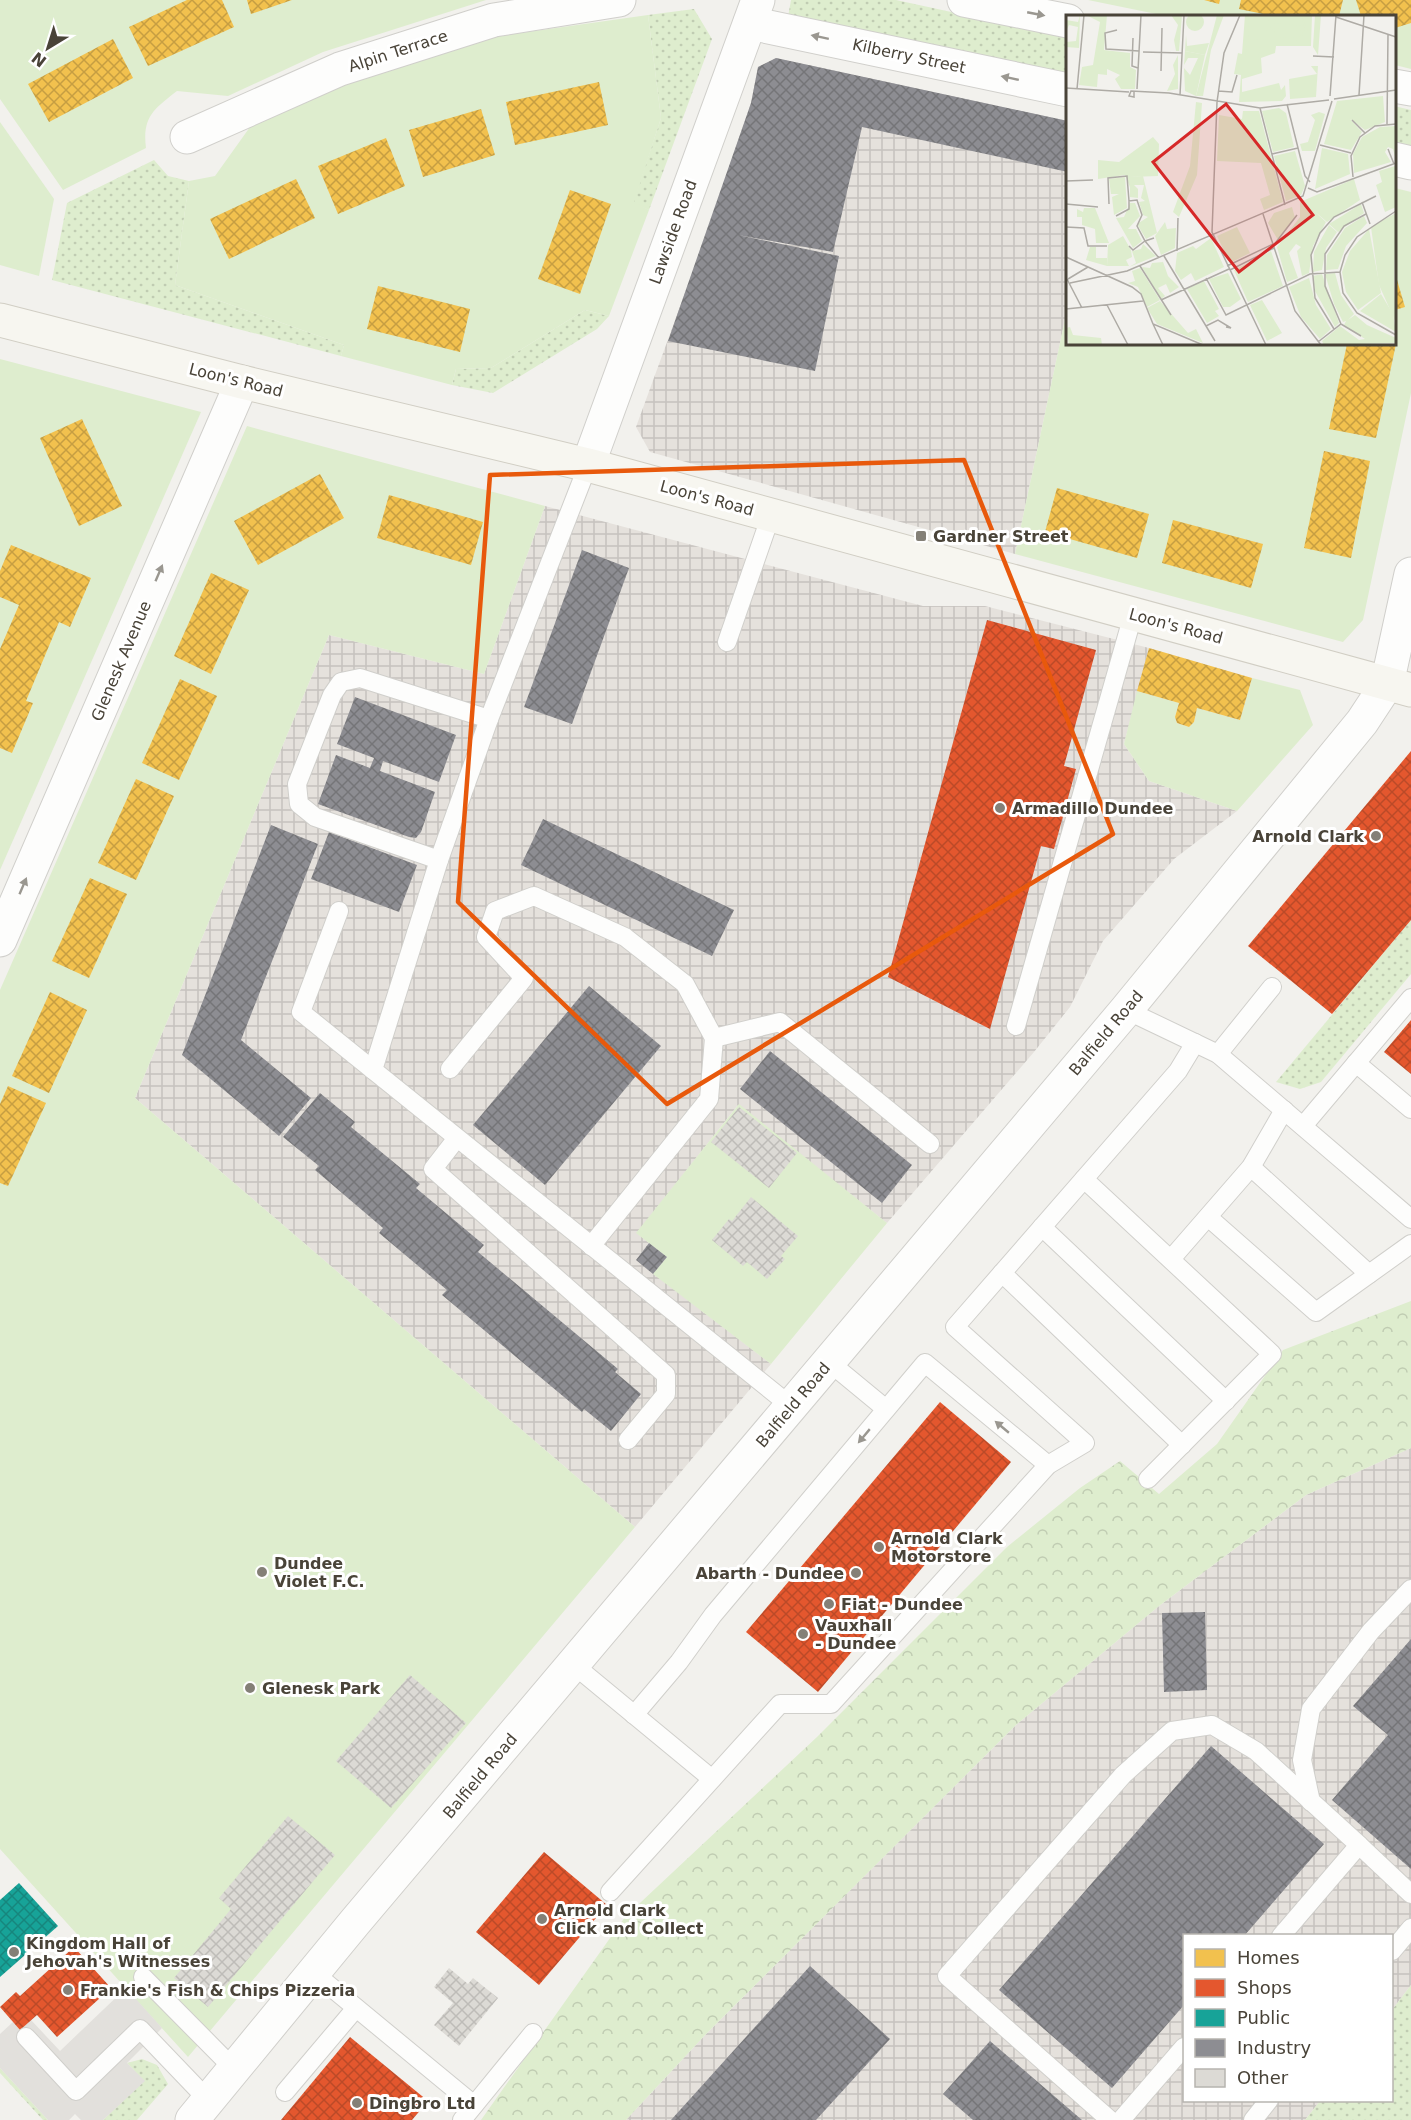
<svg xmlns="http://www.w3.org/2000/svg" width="1411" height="2120" viewBox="0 0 1411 2120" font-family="'DejaVu Sans',sans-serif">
<defs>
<pattern id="industrial-grid" width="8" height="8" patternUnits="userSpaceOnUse" patternTransform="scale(1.5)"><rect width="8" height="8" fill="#e5e1dc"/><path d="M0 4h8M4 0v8" fill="none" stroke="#c6c2be"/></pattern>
<pattern id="grass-dots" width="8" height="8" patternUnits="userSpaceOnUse" patternTransform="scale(1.5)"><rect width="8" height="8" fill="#deedce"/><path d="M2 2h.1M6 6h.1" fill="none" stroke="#c0ccb2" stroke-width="1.8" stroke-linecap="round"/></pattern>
<pattern id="forest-crowns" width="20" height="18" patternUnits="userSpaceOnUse" patternTransform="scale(1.5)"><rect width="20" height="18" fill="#deedce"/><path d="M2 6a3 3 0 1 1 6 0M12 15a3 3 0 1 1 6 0" fill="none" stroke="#c0ccb2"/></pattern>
<pattern id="homes-cross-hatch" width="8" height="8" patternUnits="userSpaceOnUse" patternTransform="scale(1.5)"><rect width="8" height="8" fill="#f2c14e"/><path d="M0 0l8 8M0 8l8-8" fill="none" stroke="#c69e42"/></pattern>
<pattern id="shops-cross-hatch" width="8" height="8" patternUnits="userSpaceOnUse" patternTransform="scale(1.5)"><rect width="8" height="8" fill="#e4572e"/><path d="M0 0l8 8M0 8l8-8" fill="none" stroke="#bb4a28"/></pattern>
<pattern id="public-cross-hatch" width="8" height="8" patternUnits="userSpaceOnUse" patternTransform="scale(1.5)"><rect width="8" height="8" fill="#17a398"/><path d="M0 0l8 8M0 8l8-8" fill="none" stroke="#17867d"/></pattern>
<pattern id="industry-cross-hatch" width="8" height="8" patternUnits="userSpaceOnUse" patternTransform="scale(1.5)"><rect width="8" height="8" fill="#8d8d92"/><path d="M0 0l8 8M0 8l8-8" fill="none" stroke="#757578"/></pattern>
<pattern id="building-cross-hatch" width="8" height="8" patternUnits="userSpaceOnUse" patternTransform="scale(1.5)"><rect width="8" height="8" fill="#dcdad5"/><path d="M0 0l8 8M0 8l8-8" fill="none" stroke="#bebcb8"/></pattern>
</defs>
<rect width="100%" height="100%" fill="#f2f1ed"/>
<g fill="url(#industrial-grid)">
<polygon points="776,58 1067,121 1067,310 1015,554 650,452 636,427 708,230 751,103 758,67"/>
<polygon points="545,506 923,606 985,606 1149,648 1124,744 1149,781 1237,811 1174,859 1103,941 1070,1007 1034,1052 887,1223 738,1105 637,1233 649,1243 636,1260 771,1364 635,1527 135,1098 329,635 484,674"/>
<polygon points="1411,1448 1411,1985 1392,2010 1392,1936 1184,1936 1184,2100 1320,2101 1305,2120 626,2120 707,2033 1016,1725 1159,1606 1306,1495"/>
</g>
<g fill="url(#grass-dots)">
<polygon points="791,0 896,0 1067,37 1067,76 788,17"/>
<polygon points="694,9 712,39 649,210 633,203 661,118 648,15"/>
<polygon points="1394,106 1411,110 1411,150 1395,146"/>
<polygon points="154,160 168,176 189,181 175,285 344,345 341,356 52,280 67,203"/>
<polygon points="585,310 609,316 597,329 493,393 452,385 456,369 491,368"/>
<polygon points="1411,920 1411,974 1321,1082 1300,1089 1276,1082"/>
<polygon points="1411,1985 1411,2120 1305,2120 1320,2101 1392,2100 1392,2010"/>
<polygon points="142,2059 157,2065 168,2084 137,2120 103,2120 144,2081 127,2063"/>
<polygon points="0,2068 48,2120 43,2120 0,2073"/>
</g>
<polygon fill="url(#forest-crowns)" points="1411,1301 1411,1448 1306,1495 1159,1606 1016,1725 707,2033 626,2120 481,2120 625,1917 817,1737 1007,1547 1080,1488 1120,1461 1159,1494 1217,1444 1283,1350"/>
<g fill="#deedce">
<path d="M0,0H486L323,52L228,96L177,91C154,109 142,117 146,148L63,190L0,99Z"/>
<polygon points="1088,0 1411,0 1411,69 1395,65 1394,16 1166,16"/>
<polygon points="648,15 661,118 634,202 649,210 609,316 585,310 491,368 456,369 452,385 341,356 344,345 175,285 189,181 215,176 250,127 333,88 484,38"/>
<polygon points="0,122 54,199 39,276 0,265"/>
<polygon points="1395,188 1411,192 1411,393 1363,620 1343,642 1015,554 1067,310 1068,344 1394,344"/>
<polygon points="0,359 201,412 0,870"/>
<polygon points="247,426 545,506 484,674 329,635 135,1098 635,1527 188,2057 0,1849 0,990"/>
<polygon points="1252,678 1300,690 1313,725 1237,811 1149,781 1124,744 1137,691 1179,703 1175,717 1177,723 1189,727 1194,722 1197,708 1240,720"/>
<polygon points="739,1104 887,1223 771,1364 653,1274 667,1257 636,1233"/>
</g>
<polygon fill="#e2e0dc" points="126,1988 162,2028 127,2063 145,2081 103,2120 81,2120 75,2114 69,2120 48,2120 0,2068 0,2034 13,2022 20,2030 31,2020 60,2051"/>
<g fill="url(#homes-cross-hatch)">
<polygon points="187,0 222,0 234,27 148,66 129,27"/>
<polygon points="247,0 292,0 251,14"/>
<polygon points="1204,0 1220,0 1219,4"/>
<polygon points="1241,0 1343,0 1339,16 1273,16 1239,9"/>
<polygon points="1356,0 1411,0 1411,23 1395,28 1395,16 1361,16"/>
<polygon points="113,39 133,78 49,122 28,84"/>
<polygon points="599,82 608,125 515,145 506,102"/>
<polygon points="481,109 495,155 423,177 409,130"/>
<polygon points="386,138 405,186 338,214 318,166"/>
<polygon points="296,179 315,218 229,259 210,219"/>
<polygon points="570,190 611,204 580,294 538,279"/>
<polygon points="1395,273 1405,307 1395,310"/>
<polygon points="378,286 470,309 460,352 367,329"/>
<polygon points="1347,344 1396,344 1376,438 1329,429"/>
<polygon points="82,419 122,506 79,526 40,438"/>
<polygon points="1324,451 1370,461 1351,558 1304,548"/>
<polygon points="320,474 344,518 258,565 234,521"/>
<polygon points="1057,488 1149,514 1137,558 1045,532"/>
<polygon points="389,495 483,522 471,565 377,538"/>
<polygon points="1173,520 1263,544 1251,588 1162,563"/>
<polygon points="11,545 91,578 70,627 59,622 26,701 33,703 12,753 0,748 0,649 19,605 0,597 0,571"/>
<polygon points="211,573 249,590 211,674 174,656"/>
<polygon points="1149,648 1252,678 1240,720 1197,708 1194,722 1189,727 1177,723 1175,717 1179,703 1137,691"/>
<polygon points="180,679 217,696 179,780 142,763"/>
<polygon points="136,779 174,796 136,880 98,863"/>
<polygon points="90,878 127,894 89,978 52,961"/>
<polygon points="50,992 87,1010 49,1093 12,1076"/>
<polygon points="8,1086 46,1103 8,1186 0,1183 0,1104"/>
</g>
<g fill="url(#shops-cross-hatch)">
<polygon points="987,620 1096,650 1064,766 1076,769 1054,849 1041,846 990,1029 888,977"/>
<polygon points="1411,751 1411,920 1332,1014 1248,946"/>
<polygon points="1411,1020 1411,1074 1384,1052"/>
<polygon points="940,1402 1011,1462 818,1692 746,1632"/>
<polygon points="544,1852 607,1905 539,1985 476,1932"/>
<polygon points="74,1947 111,1988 57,2037 37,2015 20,2030 0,2007 16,1992 20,1996"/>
<polygon points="350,2037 428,2101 412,2120 281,2120"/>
</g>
<polygon fill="url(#public-cross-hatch)" points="19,1883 58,1926 0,1977 0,1900"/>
<g fill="url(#industry-cross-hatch)">
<polygon points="776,58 1068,121 1068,172 862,127 833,252 738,235 839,256 815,371 668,341 751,103 758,67"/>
<polygon points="582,550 629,568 572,724 524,707"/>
<polygon points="355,697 456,735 439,782 383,761 380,771 435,792 421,832 416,838 409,837 318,804 336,755 370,768 374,758 337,744"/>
<polygon points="543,819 734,910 712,956 521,865"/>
<polygon points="271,825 318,844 241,1040 311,1098 279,1136 182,1055"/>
<polygon points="329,832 417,865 399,912 311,879"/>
<polygon points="589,986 661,1046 545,1185 473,1125"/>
<polygon points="770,1051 912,1165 882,1203 740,1089"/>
<polygon points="320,1093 355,1122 351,1127 420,1184 416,1188 484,1245 478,1252 618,1369 615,1372 641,1394 611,1431 584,1409 582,1412 442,1295 447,1290 379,1233 383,1228 315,1170 319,1166 283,1137"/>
<polygon points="649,1243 667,1257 653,1274 636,1260"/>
<polygon points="1205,1612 1207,1690 1164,1692 1162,1613"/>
<polygon points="1411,1639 1411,1869 1332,1800 1388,1735 1353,1706"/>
<polygon points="1211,1746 1324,1844 1244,1936 1184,1936 1184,2005 1112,2088 999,1990"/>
<polygon points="810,1966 890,2039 816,2120 671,2120"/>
<polygon points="990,2041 1082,2120 973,2120 943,2094"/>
</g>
<g fill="url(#building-cross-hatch)">
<polygon points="739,1107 797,1153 769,1188 711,1142"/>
<polygon points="751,1197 798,1236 781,1256 785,1259 767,1279 747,1262 743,1266 712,1240 729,1219 732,1221"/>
<polygon points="410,1675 466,1723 391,1808 336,1761"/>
<polygon points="288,1816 335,1855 208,2007 174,1978 231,1909 219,1898"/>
<polygon points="449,1968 468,1984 473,1978 498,1998 459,2046 434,2025 453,2003 434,1987"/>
</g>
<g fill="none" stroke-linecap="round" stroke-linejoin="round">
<g stroke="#d0cfcb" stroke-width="20">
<g id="lane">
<polyline points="588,465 489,719 439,860 373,1070 792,1407"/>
<polyline points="727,642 771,515"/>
<polyline points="439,860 315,817 299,804 297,784 332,695 341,682 360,678 489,719"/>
<polyline points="339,911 301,1012 373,1070"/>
<polyline points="1126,1010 1218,1054 1411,1219"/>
<polyline points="1016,1026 1133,615"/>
<polyline points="714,1038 780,1022 930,1144"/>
<polyline points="1218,1054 1272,987"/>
<polyline points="1356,1063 1411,1109"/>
<polyline points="450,1069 524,978 486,937 495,911 534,896 625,937 685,984 714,1038 709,1099 591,1246"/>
<polyline points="1303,1126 1411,998"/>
<polyline points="457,1138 433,1169 666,1375 666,1394 628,1440"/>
<polyline points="1251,1167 1369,1274"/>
<polyline points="1084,1179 1272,1354 1148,1479"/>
<polyline points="1208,1217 1316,1312 1411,1244"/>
<polyline points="1042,1227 1226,1401"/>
<polyline points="1171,1259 1251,1167 1284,1110"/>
<polyline points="1002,1273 1182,1445"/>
<polyline points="829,1362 886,1409"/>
<polyline points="574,1665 712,1779"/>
<polyline points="634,1715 679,1662 713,1615 925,1363 1048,1465"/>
<polyline points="1311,1802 1302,1760 1311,1709 1371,1631 1411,1589"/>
<polyline points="1359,1845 1411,1894"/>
<polyline points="610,1892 780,1704 831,1704 1048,1465 1085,1443 955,1327 1178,1071 1195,1043"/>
<polyline points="1392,1951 1411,1928"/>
<polyline points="314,1973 474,2105"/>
<polyline points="143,1977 234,2069"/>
<polyline points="26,2037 76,2091 140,2029 208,2100"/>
<polyline points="285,2092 356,2008"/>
<polyline points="462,2120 533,2033"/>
<polyline points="1110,2120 947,1976 1123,1775 1172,1731 1212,1725 1256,1751 1359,1845 1281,1936"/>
<polyline points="1121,2120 1184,2047"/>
<polyline points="1253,2120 1269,2100"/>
</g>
</g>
<g stroke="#d0cfcb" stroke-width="35">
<g id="street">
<polyline points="964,0 1068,21"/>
<polyline points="750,23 1068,90"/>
<polyline points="1394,86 1411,89"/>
<polyline points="187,137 340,69 494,20 619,0"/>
<polyline points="1394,159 1411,163"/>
<polyline points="588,465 758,0"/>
<polyline points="0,940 242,382"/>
<polyline points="192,2120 355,1922 1126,1010 1362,722 1387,684 1411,574"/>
</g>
</g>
<g stroke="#d1cec4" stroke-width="35">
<polyline id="secondary" points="0,320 242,382 588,465 1411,690"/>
</g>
<use href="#lane" stroke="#fdfdfc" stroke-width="18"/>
<use href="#street" stroke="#fdfdfc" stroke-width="33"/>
<use href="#secondary" stroke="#f7f6f0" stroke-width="33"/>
</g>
<defs><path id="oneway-solid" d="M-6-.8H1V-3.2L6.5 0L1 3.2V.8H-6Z" transform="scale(1.5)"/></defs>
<g fill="#9a9790">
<use href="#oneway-solid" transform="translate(1036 14) rotate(11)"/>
<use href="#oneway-solid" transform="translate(820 37) rotate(-168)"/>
<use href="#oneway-solid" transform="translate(1010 78) rotate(-168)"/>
<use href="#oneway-solid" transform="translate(159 573) rotate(-67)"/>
<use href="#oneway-solid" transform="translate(23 886) rotate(-67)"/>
<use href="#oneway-solid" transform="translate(1002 1427) rotate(-140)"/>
<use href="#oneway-solid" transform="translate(864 1436) rotate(130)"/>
</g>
<path fill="none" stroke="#e8590c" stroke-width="4.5" stroke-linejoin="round" d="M964,460L1113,834L667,1104L458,902L490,475Z"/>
<g fill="#848077" stroke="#fff" stroke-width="2">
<rect x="915" y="530" width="12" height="12" rx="3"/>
<circle cx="1000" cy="808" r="6"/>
<circle cx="1376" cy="836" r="6"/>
<circle cx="879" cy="1547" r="6"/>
<circle cx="262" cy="1572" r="6"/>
<circle cx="856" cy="1573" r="6"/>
<circle cx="829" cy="1604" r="6"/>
<circle cx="803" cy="1634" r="6"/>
<circle cx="250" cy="1688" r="6"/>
<circle cx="542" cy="1919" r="6"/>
<circle cx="14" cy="1952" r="6"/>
<circle cx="68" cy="1990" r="6"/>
<circle cx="357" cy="2103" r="6"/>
</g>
<g text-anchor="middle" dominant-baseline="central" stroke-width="6" stroke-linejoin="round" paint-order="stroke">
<g font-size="16" fill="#494338" stroke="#fff">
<text transform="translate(398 51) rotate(-18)">Alpin Terrace</text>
<text transform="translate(909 56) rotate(12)">Kilberry Street</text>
<text transform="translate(673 232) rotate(-70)">Lawside Road</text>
<text transform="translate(236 380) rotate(14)">Loon's Road</text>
<text transform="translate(707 498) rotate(15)">Loon's Road</text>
<text transform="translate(1176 626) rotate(15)">Loon's Road</text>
<text transform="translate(121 661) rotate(-67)">Glenesk Avenue</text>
<text transform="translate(1106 1033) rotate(-50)">Balfield Road</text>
<text transform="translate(793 1405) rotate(-50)">Balfield Road</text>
<text transform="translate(480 1776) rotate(-50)">Balfield Road</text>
</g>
<g font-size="16" font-weight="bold" fill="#494338" stroke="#fff" text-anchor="start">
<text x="933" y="536">Gardner Street</text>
<text x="1012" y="808">Armadillo Dundee</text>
<text x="1364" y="836" text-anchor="end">Arnold Clark</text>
<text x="891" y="1538">Arnold Clark<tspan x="891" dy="18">Motorstore</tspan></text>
<text x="274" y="1563">Dundee<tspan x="274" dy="18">Violet F.C.</tspan></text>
<text x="844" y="1573" text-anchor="end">Abarth - Dundee</text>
<text x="841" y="1604">Fiat - Dundee</text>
<text x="815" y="1625">Vauxhall<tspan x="815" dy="18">- Dundee</tspan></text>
<text x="262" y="1688">Glenesk Park</text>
<text x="554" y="1910">Arnold Clark<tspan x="554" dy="18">Click and Collect</tspan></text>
<text x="26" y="1943">Kingdom Hall of<tspan x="26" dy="18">Jehovah's Witnesses</tspan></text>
<text x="80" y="1990">Frankie's Fish &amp; Chips Pizzeria</text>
<text x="369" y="2103">Dingbro Ltd</text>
</g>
</g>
<g transform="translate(1066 15)">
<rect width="330" height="330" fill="#f2f1ed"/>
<path d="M120 7a9 9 0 1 1 18 0a9 9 0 1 1-18 0ZM14,0L13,33L0,32V27L10,26L12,12L3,10L0,16V5L12,7ZM41,0L38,35L64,38V52L70,55L69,74H55L49,64L54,60L41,54V60L32,59L31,72L13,70L16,52L27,50L34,7L22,1ZM105,0H116L113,36H110L108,25L112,10ZM179,0H246L245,31H210L209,38L195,43L196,58L176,64V77L213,68L215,75L219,70L220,81L216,86L173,87L175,60L168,59L172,38L176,39ZM249,0H255L252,40L247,32ZM120,20L121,31L143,28L139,40L119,36ZM112,40V74L101,76L109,59L107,50ZM245,51H252L250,82L224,84L223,64L251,59ZM87,122L93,129L92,161L64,162L66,170V177L59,160L32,164V145L53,147ZM329,151L330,192L319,197L310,170L316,167L313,156ZM18,193H29L43,228H30L29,214L16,210V202H11V194L17,197ZM77,229L90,241L63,252L70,248L66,236L75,234ZM24,232H30V243H41V251L20,245ZM74,253L94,285L81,292L72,272L62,268L69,266L66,256ZM94,286L122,318L130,314L137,328L91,309L81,293Z" fill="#deedce"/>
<path d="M151,0H158L145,35L137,81H130ZM130,87L136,88L131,160L113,202L107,197L124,151ZM330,198L328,270L330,308L313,270L305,212ZM99,207L101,214L110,213L109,233L95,240L89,221Z" fill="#deedce"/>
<path d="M183,0H202V6L207,0H213L204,12L213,22L232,23L239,15L235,3L217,0L236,1L242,16L230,26L210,24L201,15L200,25L182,24ZM205,8L238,11V16L205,13ZM181,26L194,27L192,50L179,49ZM119,36L139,40L130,81L119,76L118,53L124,60L132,43H122L118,50ZM317,81L319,107L299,115L284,104L296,117L285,135L258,129L271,86ZM213,93L220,98L228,132L207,137L196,96ZM177,96H193L217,187L198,195L194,184L204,180L195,148L151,146L153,100L176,104ZM253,97L259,99L249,136H236L234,129L242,127L249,105L245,100ZM330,111V145L327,134L322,132L319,137L325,147L288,158L287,139L296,122L314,112ZM256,133L282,139L284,159L249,174ZM229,136L239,171L235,180L220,186L208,141ZM77,161L91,218L80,224L71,209L82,202L77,200L73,187L79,186L75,183L78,170H68L72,174V183L64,182V162ZM59,162L61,193L48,200L46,182L53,179H45L43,164ZM288,164L294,185L261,207L247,195L260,207L247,231L243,258L236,261L231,236L235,232L230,229L223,238L232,263L221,267L211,232L234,202V187ZM64,188H69L74,201L62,214H70L76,226L67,233L50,203L58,202ZM295,189L298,198L272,217L263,209ZM226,192L229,203L212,225L202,208L208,198ZM298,201L301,208L280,231L272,254L260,255L261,240L279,213ZM263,210L271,217L260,233L256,255L247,257L248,237ZM171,212L184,238L164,248L151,221ZM303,214L315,278L292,295L280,277L276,257L284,236ZM57,221L65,235L66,242L60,245L63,251H41L42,230ZM145,223L158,252L129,266L125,258L115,265L109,256L111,238L127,231L130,234ZM205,236L217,271L182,287L168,255ZM96,244L102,261L113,272L104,278L100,269L92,273L99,281L95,284L76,252L84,253L86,248L97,247ZM162,258L175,284L164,292H157L143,264ZM269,258L275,280L288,299L282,305L289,300L301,310L330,323V328L258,330L256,326L274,311L293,325L299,324L278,310L280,306L277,307L268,289L259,259ZM256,259L273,308L269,312L249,276L247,261ZM243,263L250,290L265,314L254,324L235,302L223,272ZM138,266L153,294L149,296L153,301L141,308L121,274ZM315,279L327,299L330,317L294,296ZM196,285L216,318L201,326L184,290ZM4,312L7,320L35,323L36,330H3L0,313Z" fill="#deedce"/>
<path fill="none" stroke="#aeaba5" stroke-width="1.5" d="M174,0L158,38L151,87L146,217L200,330M270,2L330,22M51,15L39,18L40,34L73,36M67,23L66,51L72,53M77,37L116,38M247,41L268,42M95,56L96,13M0,73L63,77M11,74L18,0M71,74L75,0M152,76L166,77L171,60M68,77V82L63,81L65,76L103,78L194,93L263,85M114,80L118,0M293,80L298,0M264,81L270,0M268,84L330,75M221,89L239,161L244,167M194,93L219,190M286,105L299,118M321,109L322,19M254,130L285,138M206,139L232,133M324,139L322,134L328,149M287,162L285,141L294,122L309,111L330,109M0,166L27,165M242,173L251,177L330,148M296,187L304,209M0,189L32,192M43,189L42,163L61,161L63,186L71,185L76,200L71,211L79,226L88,223M330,196L291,222L279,240L274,257L277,278L291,298L330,320M197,199L229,296L255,330M50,201L63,194V186M0,212L18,213L22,231H41M63,231L67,235L79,226L93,243M207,231L231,200M111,236L112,203M98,241L149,326M0,242L66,272L75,279L87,309L137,330M74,251L105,300M161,251L207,229M164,255L208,233M140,263L160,300L244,259L274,257M1,264L16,293M2,264L22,252M4,268L61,256L237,181L266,86M95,285L163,254M41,290L62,330M0,294L77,286M87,309L97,330M275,309L259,271V239L278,211L300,199M140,311L152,305L165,313L160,312M268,314L249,283L245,240L254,218L268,202L310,181M252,327L275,309L295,321"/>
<path fill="#d62828" fill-opacity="0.15" stroke="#d62828" stroke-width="3" d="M160,89L247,200L173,257L87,147Z"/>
<rect width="330" height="330" fill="none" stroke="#494338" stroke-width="3"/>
</g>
<rect x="1183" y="1934" width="210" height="168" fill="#ffffff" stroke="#b6b4af" stroke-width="1.5"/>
<rect x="1195" y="1949" width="30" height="18" fill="#f2c14e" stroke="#b6b4af" stroke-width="1.5"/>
<text x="1237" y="1964" font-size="18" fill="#494338">Homes</text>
<rect x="1195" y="1979" width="30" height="18" fill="#e4572e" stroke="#b6b4af" stroke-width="1.5"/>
<text x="1237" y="1994" font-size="18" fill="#494338">Shops</text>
<rect x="1195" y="2009" width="30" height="18" fill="#17a398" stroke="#b6b4af" stroke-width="1.5"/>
<text x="1237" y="2024" font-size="18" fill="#494338">Public</text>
<rect x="1195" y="2039" width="30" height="18" fill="#8d8d92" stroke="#b6b4af" stroke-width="1.5"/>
<text x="1237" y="2054" font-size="18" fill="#494338">Industry</text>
<rect x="1195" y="2069" width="30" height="18" fill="#dcdad5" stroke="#b6b4af" stroke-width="1.5"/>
<text x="1237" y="2084" font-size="18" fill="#494338">Other</text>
<g transform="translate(48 48) rotate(218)" stroke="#ffffff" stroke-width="4.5" paint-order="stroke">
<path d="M0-4.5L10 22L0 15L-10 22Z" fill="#494338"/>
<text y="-9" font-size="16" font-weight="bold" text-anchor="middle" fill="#494338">N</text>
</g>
</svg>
